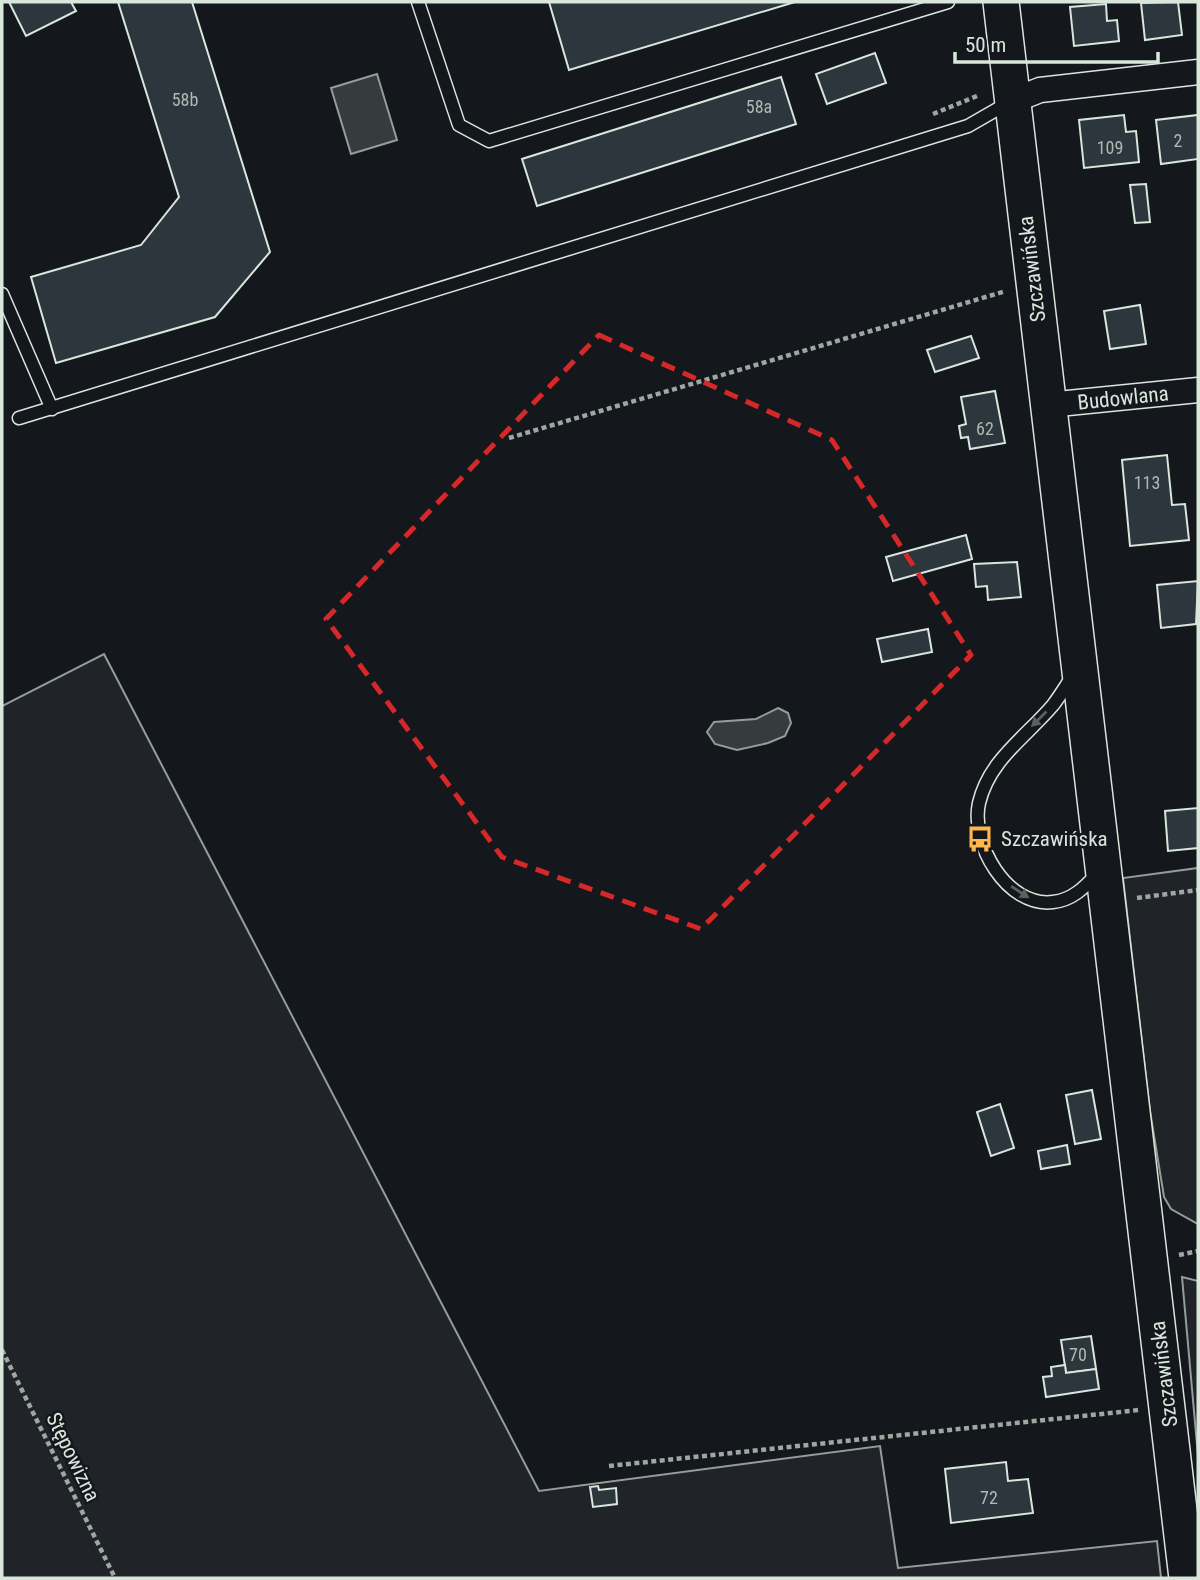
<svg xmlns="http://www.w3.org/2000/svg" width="1200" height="1580" viewBox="0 0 1200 1580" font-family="'Roboto Condensed',sans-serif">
<rect width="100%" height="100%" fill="#14181c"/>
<g fill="#202428" stroke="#939e99" stroke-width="2">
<polygon points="104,654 539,1491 880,1446 898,1568 1157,1541 1161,1578 2,1578 2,706"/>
<polygon points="1198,868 1198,1224 1171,1209 1164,1197 1150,1111 1123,878"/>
<polygon points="1182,1277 1198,1281 1198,1456"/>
</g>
<g fill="#363b3e" stroke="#939e99" stroke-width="2">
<polygon points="377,74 397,140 351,154 331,88"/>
<polygon points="778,708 788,713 791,723 785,736 768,743 737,750 715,744 707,732 714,722 756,719"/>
</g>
<g fill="#2c363c" stroke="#d8e6dc" stroke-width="2">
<polygon points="9,2 71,2 76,11 26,36"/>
<polygon points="118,2 192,2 270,252 215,317 56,363 31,277 141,245 179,197"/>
<polygon points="549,2 795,2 569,70"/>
<polygon points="1178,2 1182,35 1145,40 1141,3"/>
<polygon points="1106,4 1107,21 1117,20 1119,41 1074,46 1070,7"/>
<polygon points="875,53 886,83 827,104 816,74"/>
<polygon points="781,77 796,124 537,206 522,159"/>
<polygon points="1124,115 1126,132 1136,131 1139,162 1084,168 1079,120"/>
<polygon points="1198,115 1198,159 1161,164 1156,120"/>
<polygon points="1146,184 1150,222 1135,223 1130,185"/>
<polygon points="1140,305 1146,344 1110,349 1104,311"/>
<polygon points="971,336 979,358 935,372 927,350"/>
<polygon points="995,391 1005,443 970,449 968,437 961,438 959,426 966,424 961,397"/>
<polygon points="1167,455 1172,505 1185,504 1189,540 1130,546 1122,460"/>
<polygon points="966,535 972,559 893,581 886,557"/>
<polygon points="1017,562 1021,597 988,600 987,586 976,587 974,564"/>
<polygon points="1198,581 1196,624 1161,628 1157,585"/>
<polygon points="928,629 932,652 882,662 877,639"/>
<polygon points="1198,808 1198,848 1168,851 1165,811"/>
<polygon points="1092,1090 1101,1139 1075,1144 1066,1095"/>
<polygon points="1000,1104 1014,1148 991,1156 977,1112"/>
<polygon points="1067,1145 1070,1164 1041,1169 1038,1151"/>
<polygon points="1091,1336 1096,1369 1066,1373 1061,1340"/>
<polygon points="1065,1365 1066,1373 1096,1369 1099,1389 1046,1397 1043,1377 1052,1376 1051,1367"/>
<polygon points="1006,1462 1008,1481 1028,1479 1033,1513 951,1523 945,1469"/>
<polygon points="598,1486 599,1490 616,1488 617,1504 593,1507 590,1487"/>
</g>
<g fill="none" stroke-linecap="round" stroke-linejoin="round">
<g stroke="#d8e6dc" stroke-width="15">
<g id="lane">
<polyline points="418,2 459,125 489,141 948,2"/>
<polyline points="2,294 52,409"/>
<polyline points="19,418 968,126 1008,103"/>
<path d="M1074,674C1067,684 1060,696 1053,705C1026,737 989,760 979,803C970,843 1007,908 1053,902C1072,900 1084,888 1097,874"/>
</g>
</g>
<g stroke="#d8e6dc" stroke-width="27">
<g id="street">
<polyline points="1012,101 1040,90 1198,72"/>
<polyline points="1048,405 1198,390"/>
</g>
</g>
<g stroke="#d8e6dc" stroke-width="38">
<polyline id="secondary" points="1001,2 1187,1578"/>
</g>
<g stroke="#9da8a2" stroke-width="4.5" stroke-dasharray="5 3.5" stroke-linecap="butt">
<polyline points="933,114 977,96"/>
<polyline points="509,438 1006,291"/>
<polyline points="1137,898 1198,890"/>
<polyline points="1179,1255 1198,1251"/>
<polyline points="2,1350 115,1578"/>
<polyline points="609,1466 1139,1410"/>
</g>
<use href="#lane" stroke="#14181c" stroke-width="12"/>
<use href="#street" stroke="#14181c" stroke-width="24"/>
<use href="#secondary" stroke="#14181c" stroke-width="35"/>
</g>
<defs><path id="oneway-solid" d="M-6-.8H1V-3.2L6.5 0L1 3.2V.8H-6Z" transform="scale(1.75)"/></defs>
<g fill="#59605f">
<use href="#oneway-solid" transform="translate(1039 719) rotate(135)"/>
<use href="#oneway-solid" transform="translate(1020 892) rotate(33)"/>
</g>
<path fill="none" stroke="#d62828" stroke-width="5" stroke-dasharray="14 9" stroke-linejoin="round" d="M599,335L832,440L971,655L701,929L502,857L326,619Z"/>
<defs>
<g id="bus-bare" transform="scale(2.1)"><path d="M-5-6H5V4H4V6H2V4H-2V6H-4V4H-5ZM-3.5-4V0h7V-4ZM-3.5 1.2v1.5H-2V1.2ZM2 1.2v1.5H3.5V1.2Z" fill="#ffb74d" stroke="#14181c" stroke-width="2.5" paint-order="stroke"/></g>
</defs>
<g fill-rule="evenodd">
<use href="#bus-bare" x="980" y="839"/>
</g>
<g text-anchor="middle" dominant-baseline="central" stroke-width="5" stroke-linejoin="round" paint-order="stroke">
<g font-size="18" fill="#adbab4">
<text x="185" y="99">58b</text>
<text x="759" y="106">58a</text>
<text x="1178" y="140">2</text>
<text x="1110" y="147">109</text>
<text x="985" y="428">62</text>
<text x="1147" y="482">113</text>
<text x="1078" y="1354">70</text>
<text x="989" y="1497">72</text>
</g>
<g font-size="21" fill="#d8e6dc" stroke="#14181c">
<text transform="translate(1032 269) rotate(-97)">Szczawińska</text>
<text transform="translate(1123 398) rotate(-6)">Budowlana</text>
<text transform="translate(1164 1374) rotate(-97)">Szczawińska</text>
<text transform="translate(73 1457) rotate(64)">Stępowizna</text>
</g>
<g font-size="21" fill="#d8e6dc" stroke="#14181c" text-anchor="start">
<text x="1001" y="839">Szczawińska</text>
</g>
</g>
<rect width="1200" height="1580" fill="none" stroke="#d8e6dc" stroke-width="7"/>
<path d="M955 52v10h203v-10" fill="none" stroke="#d8e6dc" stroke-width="3.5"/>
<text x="965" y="52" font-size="21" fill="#d8e6dc" stroke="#14181c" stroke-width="5" paint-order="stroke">50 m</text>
</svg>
